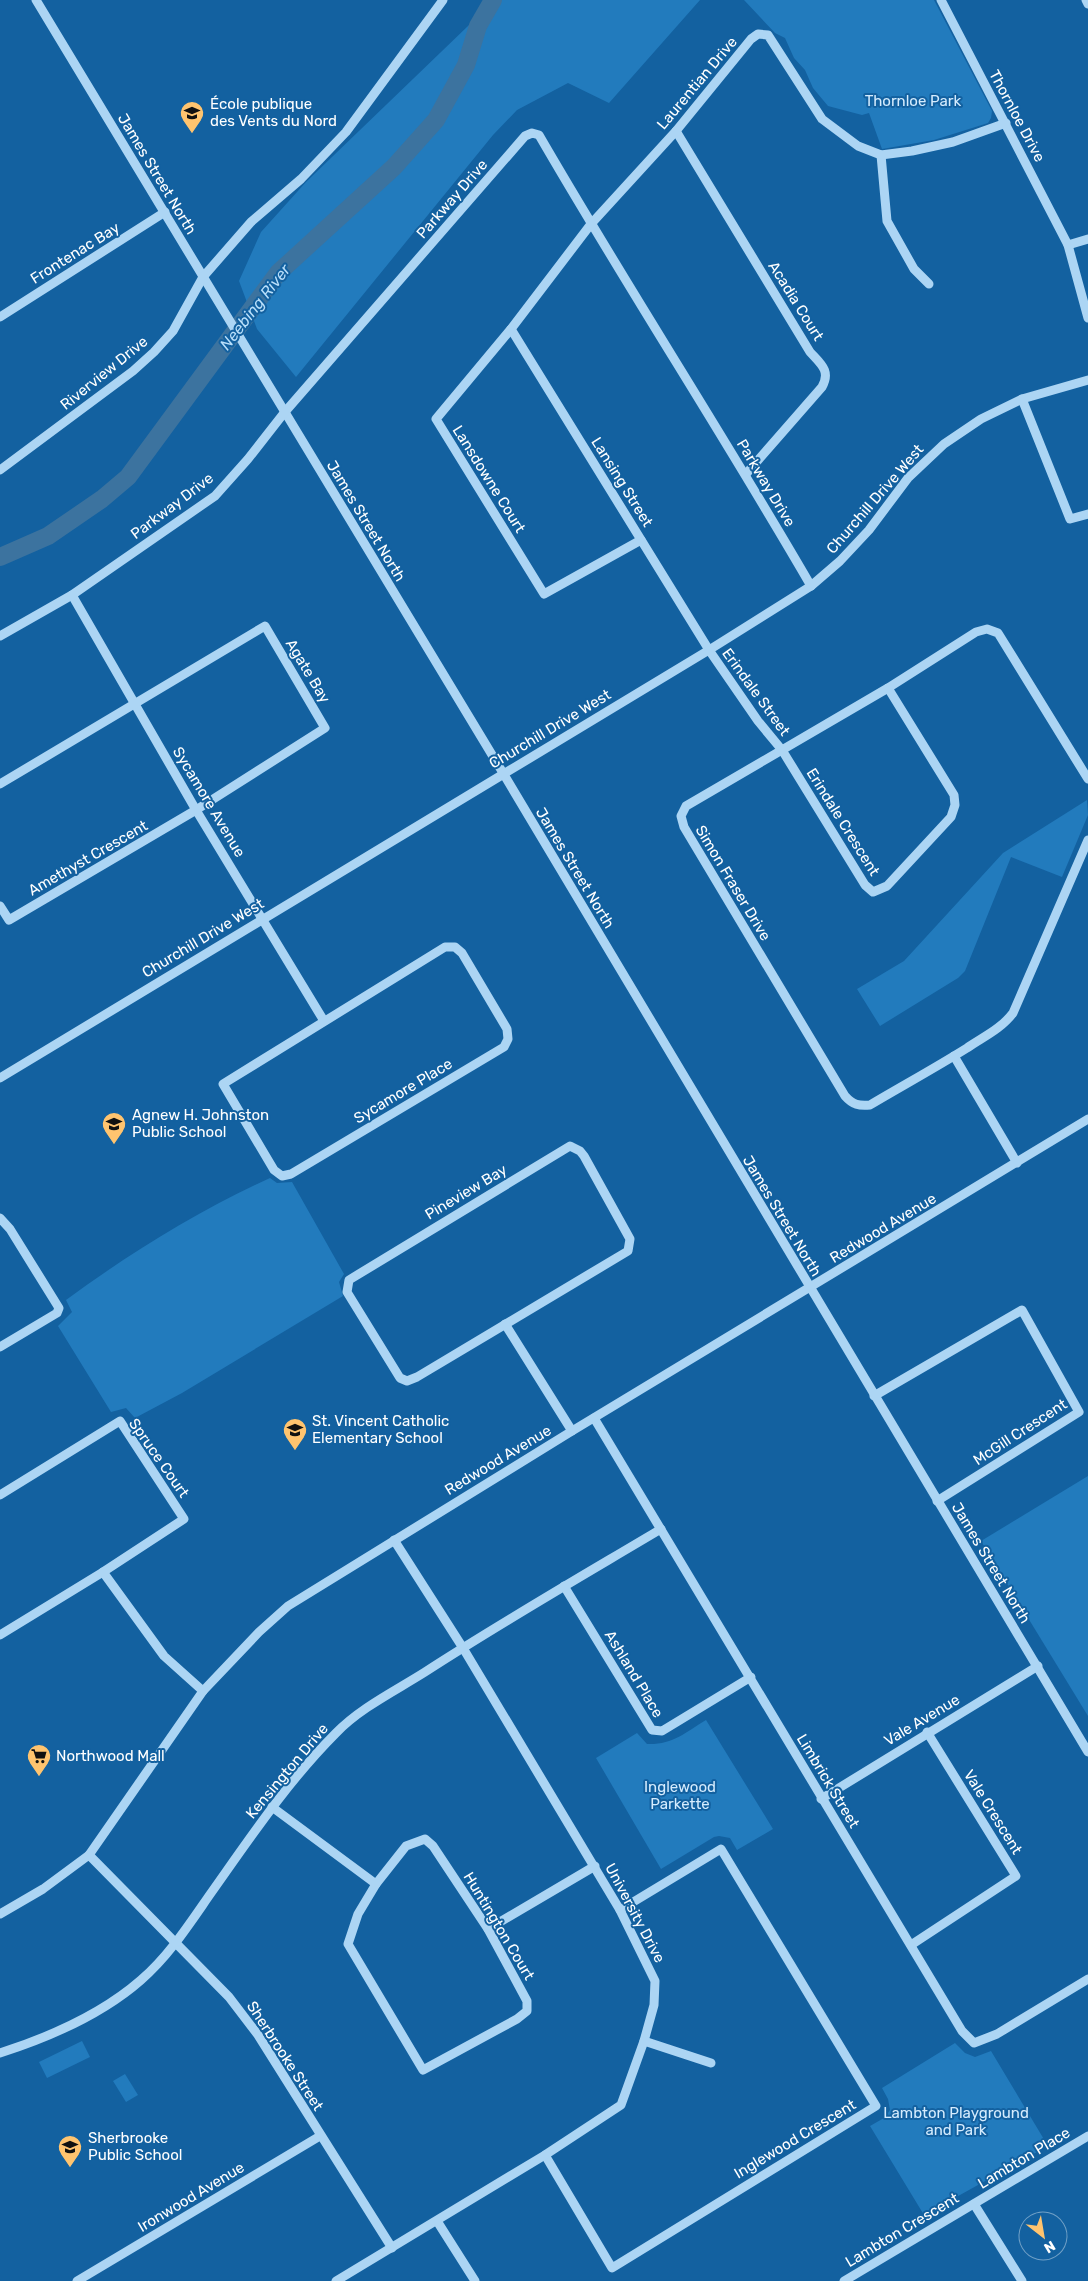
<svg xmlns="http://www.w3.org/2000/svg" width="1088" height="2281" viewBox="0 0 1088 2281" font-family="Rubik,sans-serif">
<rect width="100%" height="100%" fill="#1361a0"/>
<g fill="#227bbd">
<polygon points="495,0 700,0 609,103 568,83 517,110 493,135 296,377 257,329 239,281 261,232 306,182"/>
<polygon points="744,0 934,0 992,111 991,118 988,123 934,140 882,149 869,113 862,115 828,106 813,88 805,70 794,58 785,38 775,33"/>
<polygon points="1087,800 1088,815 1062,877 1011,857 965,971 958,978 880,1026 857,989 904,961 1003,853"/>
<path d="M270,1178L277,1183L292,1182L344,1274L339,1282L343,1296L182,1393L135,1418L126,1408L111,1412L58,1326L72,1312L66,1300C130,1253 198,1211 270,1178Z"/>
<polygon points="1088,1476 1088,1716 981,1541"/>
<path d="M706,1720L773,1829L737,1850L730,1838L719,1836L714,1837L661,1869L596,1758L637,1733L647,1744C672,1745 685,1733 706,1720Z"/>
<polygon points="82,2041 90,2057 47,2078 39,2062"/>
<polygon points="955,2043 965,2053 975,2057 991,2051 1048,2146 924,2215 870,2126 884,2118 890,2110 888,2099 882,2088"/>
<polygon points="125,2074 138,2095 126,2102 113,2081"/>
</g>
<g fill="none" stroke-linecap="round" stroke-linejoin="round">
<polyline stroke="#3c739f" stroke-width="18" points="0,557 48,536 102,499 128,477 278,273 394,167 436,120 466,65 478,26 493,0"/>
<g stroke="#acd5f4" stroke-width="9">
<polyline points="36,0 503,773 1088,1752"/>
<polyline points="941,0 1068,245 1088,318"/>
<polyline points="1086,0 1088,4"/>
<path d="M676,131L810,352C821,364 831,371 822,387L746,474"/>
<polyline points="881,155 887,221 914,269 929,284"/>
<polyline points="1068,245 1088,239"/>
<polyline points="0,317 165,212"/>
<polyline points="511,329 709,650 758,721 782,750 865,885 873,892 887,886 951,817 955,805 954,795 888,688"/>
<polyline points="1022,399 1070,519 1088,514"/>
<polyline points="0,470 133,371 154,352 173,331 203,277 251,222 301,179 346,132 443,0"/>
<polyline points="641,540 544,594 436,419 511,329 591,224 676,131 751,39 758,34 768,35 822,119 858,146 881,155 912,151 953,142 1006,123"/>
<polyline points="72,595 196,810 324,1021"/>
<path d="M0,636L72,595L215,496L248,459L284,413L525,136L532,133L539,135C627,287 723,434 811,586"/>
<path d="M1088,779L998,633L987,629L976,632L888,688L686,806L681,816L684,827L845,1096C853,1105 859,1106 870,1105C902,1086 935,1068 967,1048C983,1037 1001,1029 1013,1013L1088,840"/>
<polyline points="0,784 265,626 325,728 196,810 9,920 0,906"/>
<polygon points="445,947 455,947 462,953 507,1029 508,1039 504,1047 291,1174 282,1176 274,1170 223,1084"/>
<polyline points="954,1056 1017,1163"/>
<polyline points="0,1078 709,650 811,586 840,561 869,530 908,478 944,444 981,419 1022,399 1088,380"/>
<polygon points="570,1146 580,1151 584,1156 630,1239 628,1251 417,1377 407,1381 400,1378 347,1292 349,1280"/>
<polyline points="0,1218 10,1229 59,1308 57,1313 0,1347"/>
<polyline points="505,1324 572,1431"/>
<polyline points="874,1396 1022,1310 1079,1412 937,1501"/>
<polyline points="594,1418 962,2031 974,2043 997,2034 1088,1979"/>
<polyline points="0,1495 120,1421 184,1519 103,1572 0,1635"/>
<polyline points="103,1572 164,1656 203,1691"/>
<polyline points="564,1586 652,1730 662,1731 751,1677"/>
<polyline points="821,1799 1038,1666"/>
<polyline points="272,1807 376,1884"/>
<polygon points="425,1839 433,1846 488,1929 527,2001 527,2011 517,2019 423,2070 348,1944 358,1914 376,1884 406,1846"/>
<polyline points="89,1855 229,1997 258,2035 392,2248"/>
<polyline points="0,1914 43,1889 89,1855 203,1691 259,1632 288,1606 572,1431 1088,1119"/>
<polyline points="488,1929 595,1866"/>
<polyline points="911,1945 1016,1876 927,1732"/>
<polyline points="644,2041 711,2063"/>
<path d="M0,2053C50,2037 101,2015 141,1980C169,1956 190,1923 211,1893C250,1838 288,1781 336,1733C360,1708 395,1691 425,1672C502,1622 582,1576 661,1529"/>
<polyline points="545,2155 612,2268 876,2106 721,1849 620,1910"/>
<polyline points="974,2204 1022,2281"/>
<polyline points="437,2221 475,2281"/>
<polyline points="77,2281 320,2136"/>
<polyline points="336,2281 545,2155 621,2105 644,2041 654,2005 655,1981 620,1910 463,1648 394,1540"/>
<polyline points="844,2281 1088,2136"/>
</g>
</g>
<defs>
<g id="school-pin" transform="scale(1.25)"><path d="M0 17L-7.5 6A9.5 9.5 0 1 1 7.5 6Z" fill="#ffc46f" stroke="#1361a0"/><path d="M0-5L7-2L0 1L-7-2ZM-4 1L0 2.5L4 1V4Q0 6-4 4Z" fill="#111"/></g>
<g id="supermarket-pin" transform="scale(1.25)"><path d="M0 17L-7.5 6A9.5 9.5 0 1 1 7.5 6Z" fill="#ffc46f" stroke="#1361a0"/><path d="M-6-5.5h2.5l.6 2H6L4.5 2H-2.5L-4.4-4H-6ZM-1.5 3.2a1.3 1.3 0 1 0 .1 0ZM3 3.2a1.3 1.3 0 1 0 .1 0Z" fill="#111"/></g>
</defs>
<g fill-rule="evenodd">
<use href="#school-pin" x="192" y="113"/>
<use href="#school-pin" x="114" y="1124"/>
<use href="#school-pin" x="295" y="1430"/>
<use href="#supermarket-pin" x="39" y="1756"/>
<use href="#school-pin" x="70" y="2147"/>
</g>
<g text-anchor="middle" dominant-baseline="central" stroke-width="4" stroke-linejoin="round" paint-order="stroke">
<g font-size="15" fill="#fff" stroke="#1361a0">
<text transform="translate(697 83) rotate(-50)">Laurentian Drive</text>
<text transform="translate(1017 116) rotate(62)">Thornloe Drive</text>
<text transform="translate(157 174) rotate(59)">James Street North</text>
<text transform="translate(452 199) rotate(-49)">Parkway Drive</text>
<text transform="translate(75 253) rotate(-32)">Frontenac Bay</text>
<text transform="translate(796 301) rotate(58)">Acadia Court</text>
<text transform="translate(104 373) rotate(-39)">Riverview Drive</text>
<text transform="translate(489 479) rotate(58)">Lansdowne Court</text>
<text transform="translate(622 482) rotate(58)">Lansing Street</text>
<text transform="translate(766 483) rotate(59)">Parkway Drive</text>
<text transform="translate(875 499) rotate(-49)">Churchill Drive West</text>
<text transform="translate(172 506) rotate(-37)">Parkway Drive</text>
<text transform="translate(366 521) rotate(59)">James Street North</text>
<text transform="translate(308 671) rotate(59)">Agate Bay</text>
<text transform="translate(756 692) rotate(54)">Erindale Street</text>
<text transform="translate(550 729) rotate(-31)">Churchill Drive West</text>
<text transform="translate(209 802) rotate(59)">Sycamore Avenue</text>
<text transform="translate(843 822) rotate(58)">Erindale Crescent</text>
<text transform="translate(88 858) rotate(-30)">Amethyst Crescent</text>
<text transform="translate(575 868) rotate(59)">James Street North</text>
<text transform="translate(733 883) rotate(59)">Simon Fraser Drive</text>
<text transform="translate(203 938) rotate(-31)">Churchill Drive West</text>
<text transform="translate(403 1091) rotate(-31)">Sycamore Place</text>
<text transform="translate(466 1192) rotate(-31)">Pineview Bay</text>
<text transform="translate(782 1216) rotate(59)">James Street North</text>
<text transform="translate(883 1228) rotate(-31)">Redwood Avenue</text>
<text transform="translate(1020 1432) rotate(-33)">McGill Crescent</text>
<text transform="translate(159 1458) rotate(55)">Spruce Court</text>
<text transform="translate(498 1460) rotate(-31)">Redwood Avenue</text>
<text transform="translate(991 1563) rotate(59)">James Street North</text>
<text transform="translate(634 1674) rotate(59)">Ashland Place</text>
<text transform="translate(922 1720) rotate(-31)">Vale Avenue</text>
<text transform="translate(287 1771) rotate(-50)">Kensington Drive</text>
<text transform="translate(828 1781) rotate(59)">Limbrick Street</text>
<text transform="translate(993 1812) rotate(58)">Vale Crescent</text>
<text transform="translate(635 1913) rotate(62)">University Drive</text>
<text transform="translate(499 1926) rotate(59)">Huntington Court</text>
<text transform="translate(285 2056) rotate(57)">Sherbrooke Street</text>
<text transform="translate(795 2139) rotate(-31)">Inglewood Crescent</text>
<text transform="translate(1024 2158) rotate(-31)">Lambton Place</text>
<text transform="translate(191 2197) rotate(-31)">Ironwood Avenue</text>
<text transform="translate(902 2230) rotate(-31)">Lambton Crescent</text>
</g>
<g font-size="15" fill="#d5ecfe" stroke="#1361a0">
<text x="913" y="101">Thornloe Park</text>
<text x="680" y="1787">Inglewood<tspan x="680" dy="17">Parkette</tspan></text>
<text x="956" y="2113">Lambton Playground<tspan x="956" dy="17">and Park</tspan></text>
</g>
<g font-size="15" fill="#fff" stroke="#1361a0" text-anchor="start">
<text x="210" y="104">École publique<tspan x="210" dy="17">des Vents du Nord</tspan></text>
<text x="132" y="1115">Agnew H. Johnston<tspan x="132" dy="17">Public School</tspan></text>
<text x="312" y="1421">St. Vincent Catholic<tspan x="312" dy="17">Elementary School</tspan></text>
<text x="56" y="1756">Northwood Mall</text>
<text x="88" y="2138">Sherbrooke<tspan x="88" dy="17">Public School</tspan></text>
</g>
<g font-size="16" font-style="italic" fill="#b9dffa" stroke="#1361a0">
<text transform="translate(255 307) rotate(-52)">Neebing River</text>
</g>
</g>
<g transform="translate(1043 2236) rotate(149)"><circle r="24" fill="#1361a0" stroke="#71a0c6"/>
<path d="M0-4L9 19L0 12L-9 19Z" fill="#ffc46f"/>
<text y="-8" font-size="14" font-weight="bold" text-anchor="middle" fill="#ffffff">N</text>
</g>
</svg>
